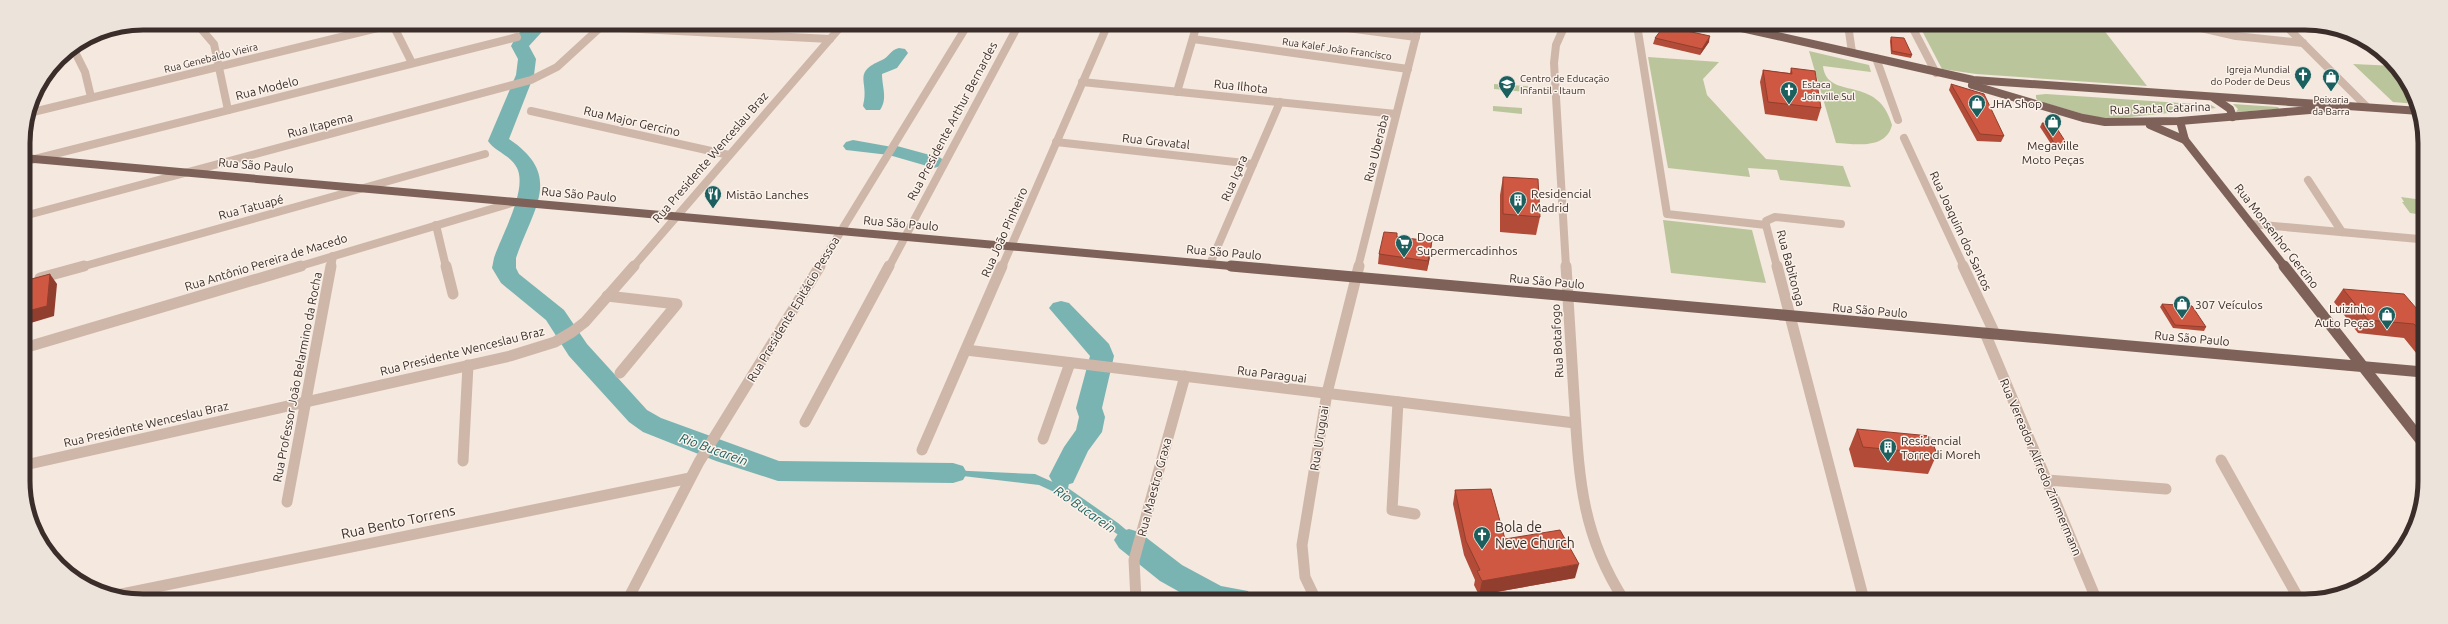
<svg xmlns="http://www.w3.org/2000/svg" width="2448" height="624" viewBox="0 0 2448 624" font-family="Ubuntu,sans-serif">
<rect width="100%" height="100%" fill="#f5e8de"/>
<g fill="#bbc59c">
<polygon points="1919,25 2100,25 2147,86 1976,74 1942,69"/>
<path d="M1809,51L1869,65L1871,72L1823,66C1827,102 1878,73 1892,125C1886,150 1855,144 1836,143Z"/>
<polygon points="1648,57 1719,62 1703,79 1707,95 1766,159 1843,166 1851,187 1780,180 1777,170 1748,168 1750,177 1668,168"/>
<polygon points="2353,64 2396,66 2413,90 2417,104 2393,102"/>
<polygon points="1494,84 1528,86 1527,92 1494,89"/>
<polygon points="2046,94 2211,105 2216,108 2111,119 2090,116 2038,101 2036,98 2036,95"/>
<polygon points="2233,104 2278,107 2279,109 2236,112 2238,109"/>
<polygon points="1493,106 1522,108 1522,114 1493,111"/>
<polygon points="2401,197 2423,200 2423,215 2410,213 2402,202 2404,202"/>
<polygon points="1663,220 1752,230 1766,283 1671,273"/>
</g>
<polygon fill="#7ab4b2" points="1077,447 1068,488 1118,523 1163,561 1197,580 1218,590 1293,600 1211,600 1063,496 1039,485 920,471 926,469 1035,474 1055,483 1062,467"/>
<g fill="none" stroke-linecap="round" stroke-linejoin="round">
<g fill="#7ab4b2" fill-rule="evenodd">
<path d="M530,23H550L529,46L536,59L534,75L509,139C564,176 533,208 516,258V268L519,274L564,310L587,344L647,410L661,418L779,461L953,463L963,466L967,473L963,480L953,483L778,481L716,461L643,432L629,422L569,356L546,320L501,283L492,268L494,258C501,236 528,190 517,168C511,155 495,152 488,141L516,75L518,59L511,46L517,35Z"/>
<path d="M899,48L905,49L908,53L897,68L882,74C882,87 888,99 880,110H866L863,106C870,81 851,73 882,60C889,57 890,50 899,48Z"/>
<polygon points="853,140 892,147 897,146 941,158 944,162 941,166 934,168 889,155 846,150 843,146 846,142"/>
<polygon points="1061,301 1069,303 1109,344 1114,356 1102,408 1105,417 1102,432 1088,451 1073,483 1063,486 1053,483 1049,476 1064,447 1076,430 1079,417 1076,408 1090,356 1049,308 1053,303"/>
<polygon points="1129,529 1139,532 1182,565 1221,586 1248,591 1252,600 1194,600 1160,581 1119,548 1114,540 1119,532"/>
</g>
<g stroke="#ceb7a9" stroke-width="8">
<polyline points="196,23 214,44 228,110"/>
<polyline points="392,23 412,63"/>
<polyline points="1317,24 1416,37"/>
<polyline points="1565,25 1556,45 1554,63 1566,267"/>
<polyline points="1637,25 1667,214 1766,225 1777,267"/>
<polyline points="1848,25 1852,52"/>
<polyline points="1911,25 1936,73"/>
<polyline points="2188,25 2236,36 2303,43"/>
<polyline points="2285,25 2367,107"/>
<polyline points="602,27 830,39"/>
<polyline points="1193,39 1408,69"/>
<polyline points="73,48 85,72 91,97"/>
<polyline points="1876,58 1898,120"/>
<polyline points="1082,82 1396,114"/>
<polyline points="1177,92 1197,24"/>
<polyline points="531,111 729,155"/>
<polyline points="29,113 398,23"/>
<polyline points="1904,138 1964,267"/>
<polyline points="1056,142 1253,164"/>
<polyline points="23,162 517,37"/>
<polyline points="2308,180 2342,232"/>
<polyline points="24,216 531,80 557,67 605,23"/>
<polyline points="2251,224 2419,239 2423,243"/>
<polyline points="436,225 446,267"/>
<polyline points="1766,225 1766,221 1775,217 1841,224"/>
<polyline points="1210,264 1280,102"/>
<polyline points="81,267 485,154"/>
<polyline points="297,267 515,202"/>
<polyline points="331,267 333,256"/>
<polyline points="633,267 843,24"/>
<polyline points="819,267 968,24"/>
<polyline points="889,267 1019,24"/>
<polyline points="1002,267 1108,24"/>
<polyline points="1358,267 1419,24"/>
</g>
<g stroke="#ceb7a9" stroke-width="11">
<polyline points="446,266 453,294"/>
<path d="M1566,266C1569,309 1571,353 1574,396C1579,474 1580,532 1624,600"/>
<polyline points="1777,266 1864,600"/>
<polyline points="1963,266 1995,334"/>
<polyline points="40,278 84,266"/>
<polyline points="607,296 677,304 620,373"/>
<polyline points="1985,333 2097,601"/>
<polyline points="24,348 301,266"/>
<polyline points="966,350 1575,423"/>
<polyline points="1398,402 1392,510 1415,514"/>
<polyline points="805,422 889,266"/>
<polyline points="1043,439 1070,363"/>
<polyline points="922,450 1002,266"/>
<polyline points="2221,460 2300,601"/>
<polyline points="463,461 468,365"/>
<polyline points="25,465 510,356 555,342 572,332 585,322 634,266"/>
<polyline points="2047,480 2166,489"/>
<polyline points="287,502 331,266"/>
<polyline points="48,553 52,558"/>
<polyline points="112,596 690,478"/>
<polyline points="628,599 699,462 820,266"/>
<polyline points="1136,600 1134,560 1185,376"/>
<polyline points="1316,600 1305,577 1302,545 1327,393 1359,266"/>
</g>
<g stroke="#7e6259" stroke-width="8">
<polyline points="1728,25 1973,80 2420,111"/>
<polyline points="1972,85 2083,118 2105,122 2180,121 2322,109"/>
<polyline points="2214,98 2230,109 2233,117"/>
<polyline points="2180,121 2185,140 2285,267"/>
<polyline points="2150,125 2185,140"/>
<polyline points="23,158 1242,267"/>
</g>
<g stroke="#7e6259" stroke-width="11">
<polyline points="1231,266 2423,372"/>
<polyline points="2284,266 2423,443"/>
</g>
</g>
<g fill="#b24c39">
<polygon points="1757,25 1765,25 1764,26"/>
<polygon points="1891,37 1912,55 1911,58 1891,54 1890,41"/>
<polygon points="1655,38 1709,42 1700,55 1653,44"/>
<polygon points="1791,68 1821,108 1817,121 1765,114 1760,82 1763,70 1790,73"/>
<polygon points="1951,84 2004,136 2001,142 1977,141 1949,90"/>
<polygon points="2042,123 2067,144 2066,148 2053,147 2040,127"/>
<polygon points="1503,177 1540,217 1536,235 1500,232 1500,195"/>
<polygon points="1397,233 1397,237 1431,252 1427,271 1378,264 1379,254"/>
<polygon points="2343,289 2423,316 2423,359 2421,359 2404,338 2358,333 2334,302"/>
<polygon points="2162,304 2206,327 2204,331 2173,328 2160,307"/>
<polygon points="1857,429 1937,454 1928,474 1854,467 1849,449"/>
<polygon points="1455,490 1505,539 1575,578 1479,595 1474,585 1475,580 1464,555 1453,504"/>
</g>
<g fill="#913e2e">
<polygon points="1710,36 1709,42 1700,55 1702,49"/>
<polygon points="1432,241 1431,252 1427,271 1428,261"/>
<polygon points="50,274 57,284 54,316 24,325 24,312"/>
<polygon points="1579,564 1575,578 1479,595 1482,581"/>
</g>
<g fill="#cf5842" stroke="#913e2e">
<polygon points="1664,26 1710,36 1702,49 1655,38"/>
<polygon points="1891,37 1904,38 1912,55 1892,51"/>
<polygon points="1791,68 1815,71 1821,108 1768,102 1763,70 1792,74"/>
<polygon points="1951,84 1984,94 2004,136 1980,134"/>
<polygon points="2042,123 2054,124 2067,144 2054,143"/>
<polygon points="1503,177 1538,179 1540,217 1503,214"/>
<polygon points="1384,232 1397,233 1397,237 1432,241 1428,261 1379,254"/>
<polygon points="50,274 47,306 24,312 24,281"/>
<polygon points="2343,289 2404,294 2423,316 2423,334 2414,324 2368,320"/>
<polygon points="2162,304 2192,306 2206,327 2175,325"/>
<polygon points="1857,429 1930,436 1937,454 1863,447"/>
<polygon points="1491,489 1505,539 1560,530 1579,564 1482,581 1477,571 1480,570 1466,541 1455,490"/>
</g>
<defs>
<g id="church-pin" transform="scale(0.9)"><path d="M0 17L-7.5 6A9.5 9.5 0 1 1 7.5 6Z" fill="#1b605f" stroke="#fbf3eb"/><path d="M-1.2-6h2.4v3.5h3.3v2.4h-3.3V6h-2.4V-.1h-3.3v-2.4h3.3Z" fill="#fff"/></g>
<g id="shop-pin" transform="scale(0.9)"><path d="M0 17L-7.5 6A9.5 9.5 0 1 1 7.5 6Z" fill="#1b605f" stroke="#fbf3eb"/><path d="M-5-2.5h2.3a2.7 3.5 0 0 1 5.4 0H5L5.5 6h-11ZM-1.5-2.5h3a1.5 2.3 0 0 0-3 0Z" fill="#fff"/></g>
<g id="school-pin" transform="scale(0.9)"><path d="M0 17L-7.5 6A9.5 9.5 0 1 1 7.5 6Z" fill="#1b605f" stroke="#fbf3eb"/><path d="M0-5L7-2L0 1L-7-2ZM-4 1L0 2.5L4 1V4Q0 6-4 4Z" fill="#fff"/></g>
<g id="restaurant-pin" transform="scale(0.9)"><path d="M0 17L-7.5 6A9.5 9.5 0 1 1 7.5 6Z" fill="#1b605f" stroke="#fbf3eb"/><path d="M-5-6h1v4h1v-4h1v4h1v-4h1v5L-1.5 .5V6h-2V.5L-5-1ZM5-6V6H3V1.5H1.5Q1.5-4 5-6Z" fill="#fff"/></g>
<g id="building-pin" transform="scale(0.9)"><path d="M0 17L-7.5 6A9.5 9.5 0 1 1 7.5 6Z" fill="#1b605f" stroke="#fbf3eb"/><path d="M-4-6H4V6H1V3H-1V6H-4ZM-2.5-4.3h1.7v1.8h-1.7ZM.8-4.3h1.7v1.8H.8ZM-2.5-1h1.7V.8h-1.7ZM.8-1h1.7V.8H.8Z" fill="#fff"/></g>
<g id="supermarket-pin" transform="scale(0.9)"><path d="M0 17L-7.5 6A9.5 9.5 0 1 1 7.5 6Z" fill="#1b605f" stroke="#fbf3eb"/><path d="M-6-5.5h2.5l.6 2H6L4.5 2H-2.5L-4.4-4H-6ZM-1.5 3.2a1.3 1.3 0 1 0 .1 0ZM3 3.2a1.3 1.3 0 1 0 .1 0Z" fill="#fff"/></g>
</defs>
<g fill-rule="evenodd">
<use href="#church-pin" x="2303" y="75"/>
<use href="#shop-pin" x="2331" y="77"/>
<use href="#school-pin" x="1507" y="84"/>
<use href="#church-pin" x="1789" y="90"/>
<use href="#shop-pin" x="1977" y="103"/>
<use href="#shop-pin" x="2053" y="122"/>
<use href="#restaurant-pin" x="713" y="194"/>
<use href="#building-pin" x="1518" y="200"/>
<use href="#supermarket-pin" x="1404" y="243"/>
<use href="#shop-pin" x="2182" y="304"/>
<use href="#shop-pin" x="2387" y="315"/>
<use href="#building-pin" x="1888" y="447"/>
<use href="#church-pin" x="1482" y="535"/>
</g>
<g text-anchor="middle" dominant-baseline="central" stroke-width="3" stroke-linejoin="round" paint-order="stroke">
<g font-size="10" fill="#3b2d29" stroke="#fbf3eb">
<text transform="translate(1337 49) rotate(8)">Rua Kalef João Francisco</text>
<text transform="translate(211 58) rotate(-14)">Rua Genebaldo Vieira</text>
</g>
<g font-size="10" fill="#3b2d29" stroke="#fbf3eb" text-anchor="start">
<text x="2290" y="69" text-anchor="end">Igreja Mundial<tspan x="2290" dy="12">do Poder de Deus</tspan></text>
<text x="1520" y="78">Centro de Educação<tspan x="1520" dy="12">Infantil - Itaum</tspan></text>
<text x="1802" y="84">Estaca<tspan x="1802" dy="12">Joinville Sul</tspan></text>
<text x="2331" y="99" text-anchor="middle">Peixaria<tspan x="2331" dy="12">da Barra</tspan></text>
</g>
<g font-size="12" fill="#3b2d29" stroke="#fbf3eb">
<text transform="translate(1241 86) rotate(6)">Rua Ilhota</text>
<text transform="translate(267 88) rotate(-14)">Rua Modelo</text>
<text transform="translate(2160 108) rotate(-2)">Rua Santa Catarina</text>
<text transform="translate(632 121) rotate(13)">Rua Major Gercino</text>
<text transform="translate(952 121) rotate(-62)">Rua Presidente Arthur Bernardes</text>
<text transform="translate(320 125) rotate(-15)">Rua Itapema</text>
<text transform="translate(1156 141) rotate(6)">Rua Gravatal</text>
<text transform="translate(1376 148) rotate(-76)">Rua Uberaba</text>
<text transform="translate(710 157) rotate(-49)">Rua Presidente Wenceslau Braz</text>
<text transform="translate(256 165) rotate(5)">Rua São Paulo</text>
<text transform="translate(1234 178) rotate(-67)">Rua Içara</text>
<text transform="translate(579 194) rotate(5)">Rua São Paulo</text>
<text transform="translate(251 207) rotate(-15)">Rua Tatuapé</text>
<text transform="translate(901 223) rotate(5)">Rua São Paulo</text>
<text transform="translate(1961 231) rotate(65)">Rua Joaquim dos Santos</text>
<text transform="translate(1004 232) rotate(-66)">Rua João Pinheiro</text>
<text transform="translate(2277 236) rotate(52)">Rua Monsenhor Gercino</text>
<text transform="translate(1224 252) rotate(5)">Rua São Paulo</text>
<text transform="translate(266 262) rotate(-17)">Rua Antônio Pereira de Macedo</text>
<text transform="translate(1791 268) rotate(75)">Rua Babitonga</text>
<text transform="translate(1547 281) rotate(5)">Rua São Paulo</text>
<text transform="translate(793 309) rotate(-59)">Rua Presidente Epitácio Pessoa</text>
<text transform="translate(1870 310) rotate(5)">Rua São Paulo</text>
<text transform="translate(2192 338) rotate(5)">Rua São Paulo</text>
<text transform="translate(1557 341) rotate(-93)">Rua Botafogo</text>
<text transform="translate(462 351) rotate(-14)">Rua Presidente Wenceslau Braz</text>
<text transform="translate(1272 374) rotate(7)">Rua Paraguai</text>
<text transform="translate(297 377) rotate(-79)">Rua Professor João Belarmino da Rocha</text>
<text transform="translate(146 424) rotate(-13)">Rua Presidente Wenceslau Braz</text>
<text transform="translate(1319 438) rotate(-81)">Rua Uruguai</text>
<text transform="translate(2041 467) rotate(67)">Rua Vereador Alfredo Zimmermann</text>
<text transform="translate(1154 487) rotate(-75)">Rua Maestro Graxa</text>
</g>
<g font-size="12" fill="#3b2d29" stroke="#fbf3eb" text-anchor="start">
<text x="1990" y="103">JHA Shop</text>
<text x="2053" y="145" text-anchor="middle">Megaville<tspan x="2053" dy="14">Moto Peças</tspan></text>
<text x="1531" y="193">Residencial<tspan x="1531" dy="14">Madrid</tspan></text>
<text x="726" y="194">Mistão Lanches</text>
<text x="1417" y="236">Doca<tspan x="1417" dy="14">Supermercadinhos</tspan></text>
<text x="2195" y="304">307 Veículos</text>
<text x="2374" y="308" text-anchor="end">Luizinho<tspan x="2374" dy="14">Auto Peças</tspan></text>
<text x="1901" y="440">Residencial<tspan x="1901" dy="14">Torre di Moreh</tspan></text>
</g>
<g font-size="13" font-style="italic" fill="#1b605f" stroke="#fbf3eb">
<text transform="translate(714 449) rotate(20)">Rio Bucarein</text>
<text transform="translate(1085 509) rotate(35)">Rio Bucarein</text>
</g>
<g font-size="14" fill="#3b2d29" stroke="#fbf3eb">
<text transform="translate(398 522) rotate(-12)">Rua Bento Torrens</text>
</g>
<g font-size="14" fill="#3b2d29" stroke="#fbf3eb" text-anchor="start">
<text x="1495" y="527">Bola de<tspan x="1495" dy="16">Neve Church</tspan></text>
</g>
</g>
<path d="M0 0H2448V624H0ZM143 30H2305A113 113 0 0 1 2418 143V481A113 113 0 0 1 2305 594H143A113 113 0 0 1 30 481V143A113 113 0 0 1 143 30Z" fill="#ece3db" fill-rule="evenodd"/>
<path fill="none" stroke="#3b2d29" stroke-width="5" d="M143 30H2305A113 113 0 0 1 2418 143V481A113 113 0 0 1 2305 594H143A113 113 0 0 1 30 481V143A113 113 0 0 1 143 30Z"/>
</svg>
